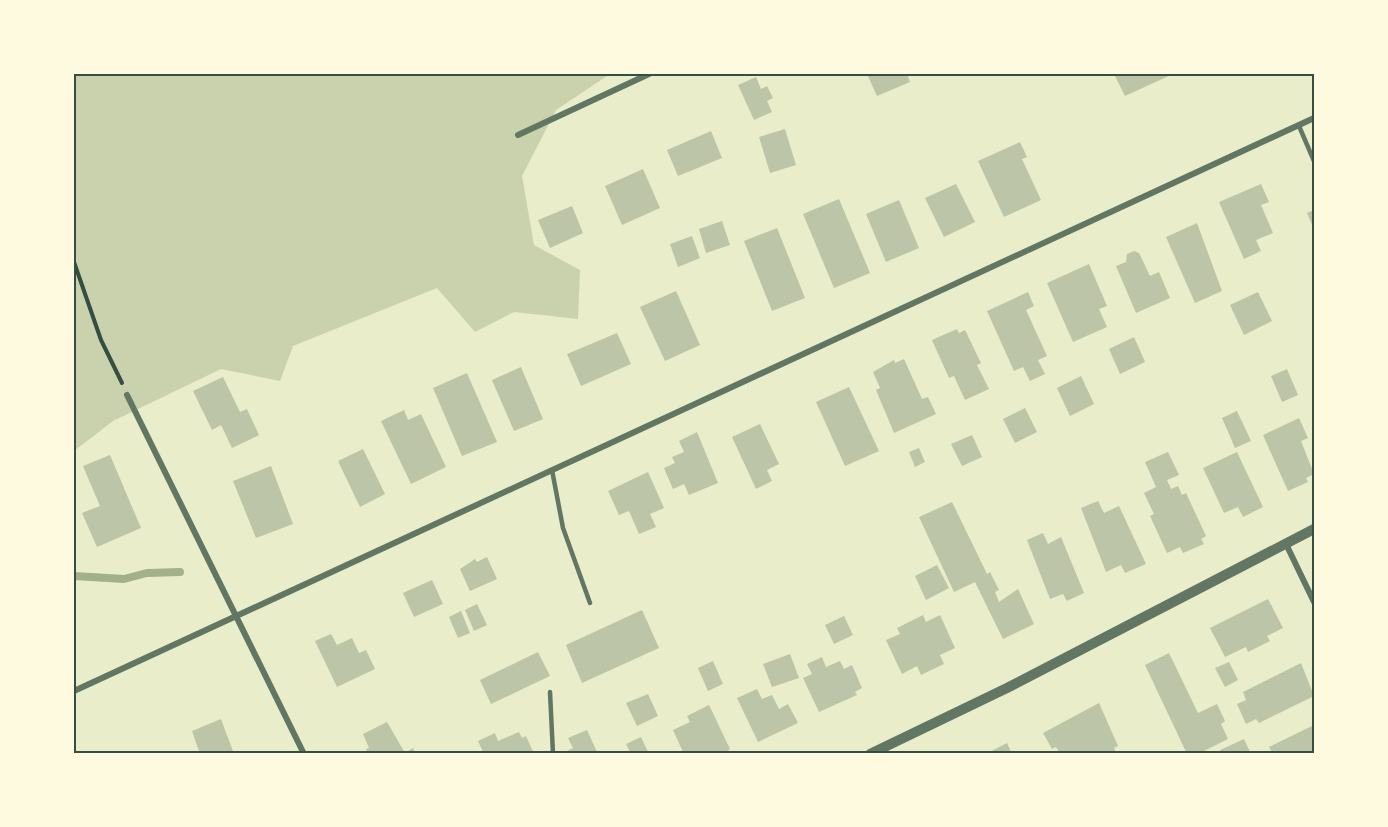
<svg xmlns="http://www.w3.org/2000/svg" width="1388" height="827" viewBox="0 0 1388 827" font-family="'Source Serif 4',serif">
<rect width="100%" height="100%" fill="#e9edc9"/>
<polygon fill="#cad2ad" points="74,74 610,74 556,110 522,176 534,245 580,270 578,319 514,312 475,332 437,288 293,346 280,381 221,369 113,421 74,451"/>
<g fill="none" stroke-linecap="round" stroke-linejoin="round">
<polyline stroke="#a3b18a" stroke-width="8" points="74,576 124,579 147,573 180,572"/>
</g>
<g fill="#bcc5a7">
<polygon points="867,74 907,74 910,82 877,96"/>
<polygon points="1114,74 1173,74 1125,96"/>
<polygon points="756,77 761,89 767,86 773,98 767,101 772,112 754,120 738,85"/>
<polygon points="785,129 796,165 770,173 759,137"/>
<polygon points="711,131 722,158 678,176 667,150"/>
<polygon points="1020,142 1027,157 1022,159 1041,200 1004,217 978,161"/>
<polygon points="643,169 660,208 622,225 605,186"/>
<polygon points="956,184 975,222 944,237 925,198"/>
<polygon points="1261,184 1269,202 1261,205 1273,233 1256,240 1261,251 1244,259 1219,202"/>
<polygon points="839,199 870,273 834,288 803,214"/>
<polygon points="899,200 919,248 886,262 866,214"/>
<polygon points="572,206 583,233 550,248 538,220"/>
<polygon points="1314,210 1314,229 1307,213"/>
<polygon points="722,221 730,245 706,253 699,229"/>
<polygon points="1197,223 1222,291 1195,303 1166,237"/>
<polygon points="777,228 805,298 772,311 744,241"/>
<polygon points="692,236 700,258 678,267 670,244"/>
<polygon points="1134,251 1139,253 1150,276 1159,272 1170,298 1136,313 1116,266 1126,262 1127,254"/>
<polygon points="1089,264 1107,306 1099,309 1107,327 1073,342 1047,283"/>
<polygon points="676,291 700,345 665,361 640,307"/>
<polygon points="1028,292 1034,306 1026,310 1047,356 1038,360 1045,374 1030,381 1023,367 1014,371 987,311"/>
<polygon points="1258,292 1272,321 1244,335 1230,305"/>
<polygon points="957,329 959,333 965,330 981,363 977,365 989,389 965,400 954,376 949,378 932,340"/>
<polygon points="617,333 631,364 581,386 567,354"/>
<polygon points="1134,337 1145,362 1120,374 1109,349"/>
<polygon points="904,359 922,399 928,397 936,414 894,433 876,390 880,388 873,372 894,360 895,363"/>
<polygon points="521,367 543,419 514,431 492,380"/>
<polygon points="1287,369 1298,395 1282,402 1271,376"/>
<polygon points="467,373 497,442 462,456 433,388"/>
<polygon points="1081,376 1094,404 1070,416 1057,388"/>
<polygon points="223,377 240,412 247,409 259,435 232,448 221,425 212,430 193,391"/>
<polygon points="849,387 879,451 845,466 816,402"/>
<polygon points="1025,408 1037,432 1015,443 1003,419"/>
<polygon points="404,410 408,420 421,414 446,467 411,484 381,421"/>
<polygon points="1237,411 1251,441 1235,448 1222,418"/>
<polygon points="1299,418 1308,438 1301,441 1314,474 1306,478 1308,482 1288,491 1263,435"/>
<polygon points="760,424 779,464 767,470 772,481 756,489 732,437"/>
<polygon points="697,432 718,483 689,495 684,484 673,489 664,468 675,463 672,457 684,452 679,441"/>
<polygon points="972,435 982,457 962,466 951,444"/>
<polygon points="919,448 925,462 915,467 909,452"/>
<polygon points="363,449 385,494 360,507 338,461"/>
<polygon points="1168,452 1179,475 1167,480 1171,489 1178,486 1182,495 1186,493 1206,536 1201,539 1204,544 1183,553 1180,547 1167,553 1150,516 1154,514 1144,493 1156,487 1145,462"/>
<polygon points="1237,452 1263,507 1243,517 1238,507 1224,513 1203,468"/>
<polygon points="110,455 141,528 97,547 82,513 100,506 83,466"/>
<polygon points="271,466 293,524 256,538 233,481"/>
<polygon points="648,472 664,508 650,514 656,527 639,534 629,511 619,515 608,491"/>
<polygon points="1098,501 1104,513 1119,506 1146,564 1125,573 1121,565 1106,572 1081,508"/>
<polygon points="952,502 987,574 990,572 999,590 995,592 999,602 1018,589 1034,624 1003,639 975,582 954,592 919,517"/>
<polygon points="1043,533 1048,544 1061,537 1084,593 1067,601 1063,594 1050,599 1027,540"/>
<polygon points="487,557 497,579 470,591 460,569 475,559 477,562"/>
<polygon points="937,565 949,588 926,600 915,576"/>
<polygon points="432,580 443,604 414,617 403,593"/>
<polygon points="1268,599 1283,628 1267,636 1270,641 1248,652 1246,647 1225,657 1210,628"/>
<polygon points="477,604 487,625 474,631 465,610"/>
<polygon points="642,610 659,648 582,683 566,645"/>
<polygon points="461,611 470,633 458,638 449,617"/>
<polygon points="923,615 926,622 940,615 955,648 940,655 944,664 921,675 917,666 902,674 886,640 900,634 897,628"/>
<polygon points="844,616 853,635 834,644 825,625"/>
<polygon points="331,634 337,645 352,638 359,653 366,650 375,669 337,687 315,641"/>
<polygon points="538,652 550,676 491,704 480,680"/>
<polygon points="1169,653 1198,713 1217,704 1225,721 1221,724 1228,739 1198,754 1187,754 1145,665"/>
<polygon points="790,654 799,678 772,687 763,664"/>
<polygon points="822,657 826,667 840,661 844,669 852,665 862,688 855,692 857,695 819,712 803,678 812,674 807,664"/>
<polygon points="713,661 723,684 708,691 698,668"/>
<polygon points="1229,662 1238,680 1225,687 1215,668"/>
<polygon points="1301,663 1314,696 1259,723 1256,719 1246,724 1237,704 1246,700 1243,692"/>
<polygon points="757,689 762,699 772,695 779,709 788,704 798,723 758,742 737,698"/>
<polygon points="648,694 658,716 637,726 626,703"/>
<polygon points="1099,703 1118,746 1114,748 1117,754 1060,754 1056,747 1052,749 1043,733"/>
<polygon points="709,705 730,749 723,754 684,754 673,730 690,722 687,716"/>
<polygon points="221,719 234,754 200,754 192,731"/>
<polygon points="387,722 405,753 413,748 416,754 368,754 366,749 369,748 363,734"/>
<polygon points="1314,725 1314,754 1273,754 1269,747"/>
<polygon points="587,730 598,754 561,754 573,748 568,738"/>
<polygon points="519,732 522,738 526,736 534,754 484,754 478,741 495,733 498,741"/>
<polygon points="641,737 649,754 631,754 626,744"/>
<polygon points="1244,739 1251,754 1222,754 1220,750"/>
<polygon points="1007,743 1012,754 986,754"/>
</g>
<g fill="none" stroke-linecap="round" stroke-linejoin="round">
<polyline stroke="#344e41" stroke-width="4" points="74,262 101,340 122,383"/>
<g stroke="#617663" stroke-width="4.5">
<polyline points="1299,126 1314,161"/>
<polyline points="552,470 563,528 590,603"/>
<polyline points="550,692 553,754"/>
</g>
<g stroke="#617663" stroke-width="6">
<polyline points="518,135 649,74"/>
<polyline points="127,395 304,754"/>
<polyline points="1286,544 1314,602"/>
<polyline points="74,691 1314,118"/>
</g>
<polyline stroke="#617663" stroke-width="10" points="870,754 1007,688 1314,529"/>
</g>
<rect width="1388" height="827" fill="none" stroke="#fefae0" stroke-width="150"/>
<rect x="75" y="75" width="1238" height="677" fill="none" stroke="#344e41" stroke-width="2"/>
</svg>
